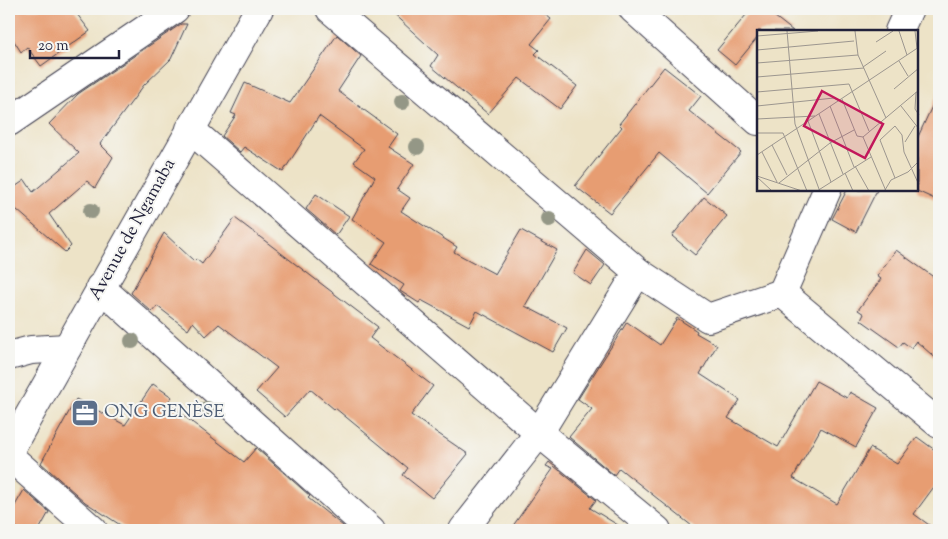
<svg xmlns="http://www.w3.org/2000/svg" width="948" height="539" viewBox="0 0 948 539" font-family="'Sorts Mill Goudy',serif">
<rect width="100%" height="100%" fill="#f6f6f2"/>
<filter id="ink" filterUnits="userSpaceOnUse"><feTurbulence type="fractalNoise" baseFrequency=".02" numOctaves="2"/><feDisplacementMap in="SourceGraphic" scale="10" xChannelSelector="R" yChannelSelector="G"/><feConvolveMatrix kernelMatrix="1 2 1 2 8 2 1 2 1" color-interpolation-filters="sRGB"/></filter>
<filter id="wash" filterUnits="userSpaceOnUse"><feTurbulence type="fractalNoise" baseFrequency=".0096" numOctaves="4" result="noise"/><feDisplacementMap in="SourceGraphic" scale="20" xChannelSelector="R" yChannelSelector="G"/><feGaussianBlur stdDeviation="1.12" result="paint"/><feColorMatrix in="noise" values="0 0 0 0 0 0 0 0 0 0 0 0 0 0 0 0 0 1.4 0 .05"/><feComposite in="paint" operator="in"/></filter>
<g filter="url(#wash)">
<rect width="100%" height="100%" fill="#ede3c7"/>
<g id="blocks">
<g fill="#e79d72">
<polygon points="9,9 73,9 90,31 41,66 27,47 21,52 9,33"/>
<polygon points="388,9 538,9 551,19 531,44 539,50 535,54 577,86 560,109 519,78 488,114 431,66 438,55"/>
<polygon points="751,9 765,9 793,31 758,31 758,37 735,65 717,50"/>
<polygon points="181,24 187,24 171,59 144,85 100,144 113,157 95,188 87,181 49,214 71,246 65,252 9,203 9,191 25,180 33,192 79,153 49,124 78,94"/>
<polygon points="337,35 361,56 338,91 397,134 388,147 414,164 397,189 410,198 401,211 457,247 454,252 495,274 521,230 557,250 525,306 567,328 553,352 477,311 469,326 421,300 419,303 400,291 404,285 371,264 386,242 352,219 375,177 354,162 364,149 319,116 283,172 244,147 240,152 222,136 236,115 231,113 245,83 290,103"/>
<polygon points="664,67 701,96 689,111 741,152 707,193 659,153 610,213 575,186 622,127 619,124"/>
<polygon points="939,91 939,201 917,191 917,139"/>
<polygon points="847,190 877,190 856,232 832,219"/>
<polygon points="316,194 349,216 336,235 306,209"/>
<polygon points="704,197 727,216 695,255 672,236"/>
<polygon points="235,218 378,327 370,338 433,386 411,415 468,454 432,498 403,475 408,468 335,408 334,409 310,389 285,417 256,392 277,368 219,324 206,336 193,322 188,330 157,306 152,312 131,293 164,233 194,261 196,259 202,264"/>
<polygon points="587,250 605,265 591,285 573,273"/>
<polygon points="896,250 939,281 939,361 916,341 911,348 903,342 899,347 861,320 864,314 858,310 881,279 877,276"/>
<polygon points="677,318 697,331 696,333 717,345 700,374 740,400 728,418 778,447 816,381 847,398 850,392 878,408 856,447 821,428 793,478 837,504 870,448 897,464 917,437 939,453 939,480 914,514 936,530 697,530 619,468 614,475 569,437 592,409 578,399 627,322 660,345"/>
<polygon points="153,384 172,397 167,403 244,462 256,448 310,496 308,498 348,530 128,530 85,502 41,463 76,399 125,425"/>
<polygon points="549,462 596,500 590,508 626,530 510,530 553,469 546,466"/>
<polygon points="24,490 49,512 39,530 21,530 9,524 9,516"/>
</g>
</g>
</g>
<g filter="url(#ink)">
<use href="#blocks" fill-opacity="0" stroke="#403f50" stroke-width="1"/>
<g fill="none" stroke-linecap="round" stroke-linejoin="round">
<g stroke="#403f50" stroke-width="30">
<g id="minor">
<polyline points="330,9 638,272 708,318 782,293 939,424"/>
<polyline points="633,9 758,121"/>
<polyline points="899,31 909,9"/>
<polyline points="9,122 175,9"/>
<polyline points="190,129 539,433 657,530"/>
<polyline points="100,287 371,530"/>
<polyline points="782,293 827,190"/>
<polyline points="9,356 31,350 67,348"/>
<polyline points="9,456 93,530"/>
<polyline points="463,530 539,433 638,272"/>
</g>
</g>
<g stroke="#403f50" stroke-width="30">
<polyline id="major" points="9,451 259,9"/>
</g>
<use href="#minor" stroke="#fff" stroke-width="28"/>
<use href="#major" stroke="#fff" stroke-width="28"/>
</g>
<g fill="#949786">
<circle cx="402" cy="102" r="8"/>
<circle cx="417" cy="147" r="8"/>
<circle cx="91" cy="211" r="8"/>
<circle cx="549" cy="219" r="8"/>
<circle cx="132" cy="341" r="8"/>
<circle cx="207" cy="409" r="8"/>
</g>
</g>
<defs>
<g id="office-square" transform="scale(1.4375)"><rect x="-9" y="-9" width="18" height="18" rx="4" fill="#5c6f8a" stroke="#f6f6f2"/><path d="M-6-3h4V-5.5h4V-3h4V5H-6ZM-1-4.5V-3h2v-1.5ZM-6 0V1H6V0Z" fill="#fff"/></g>
</defs>
<g fill-rule="evenodd">
<use href="#office-square" x="85" y="413"/>
</g>
<g text-anchor="middle" dominant-baseline="central" stroke-width="4" stroke-linejoin="round" paint-order="stroke">
<g font-size="18" fill="#22223b" stroke="#f6f6f2">
<text transform="translate(133 230) rotate(-61)">Avenue de Ngamaba</text>
</g>
<g font-size="18" fill="#4e5e75" stroke="#f6f6f2" text-anchor="start">
<text x="104" y="413">ONG GENÈSE</text>
</g>
</g>
<g transform="translate(757 30)">
<rect width="161" height="161" fill="#ede3c7"/>
<path fill="none" stroke="#9c968f" stroke-width="1" d="M30,1L38,94L62,159M98,1L101,25L129,88M142,1L150,25M158,1L160,18M0,6L61,1M119,12L136,1M0,20L97,11M142,31L151,46M0,33L101,25M106,37L129,21M0,47L107,38M137,59L162,38M0,62L92,54L112,101M159,62L158,79L162,85M85,69L100,106L106,107L129,161M0,76L77,68L82,71M73,76L97,137M144,76L162,99M62,84L86,144M0,89L58,86M51,91L74,152M0,103H26L50,161M106,107L162,60M148,112L158,96M15,115L30,145M5,122L20,152M0,125L162,17M98,136L112,161M88,143L96,161M0,146L45,161M0,147L15,161M138,148L123,110L138,96L145,105L147,122L162,155M22,153L73,113L97,100M128,160L134,150L151,142L162,131M60,161L114,127"/>
<path fill="#c2185b" fill-opacity="0.15" stroke="#c2185b" stroke-width="2.5" d="M65,61L126,94L108,128L47,96Z"/>
<rect width="161" height="161" fill="none" stroke="#22223b" stroke-width="2.5"/>
</g>
<rect width="948" height="539" fill="none" stroke="#f6f6f2" stroke-width="30"/>
<path d="M30 50v8h89v-8" fill="none" stroke="#22223b" stroke-width="2.5"/>
<text x="38" y="50" font-size="15" fill="#22223b" stroke="#f6f6f2" stroke-width="4" paint-order="stroke">20 m</text>
</svg>
